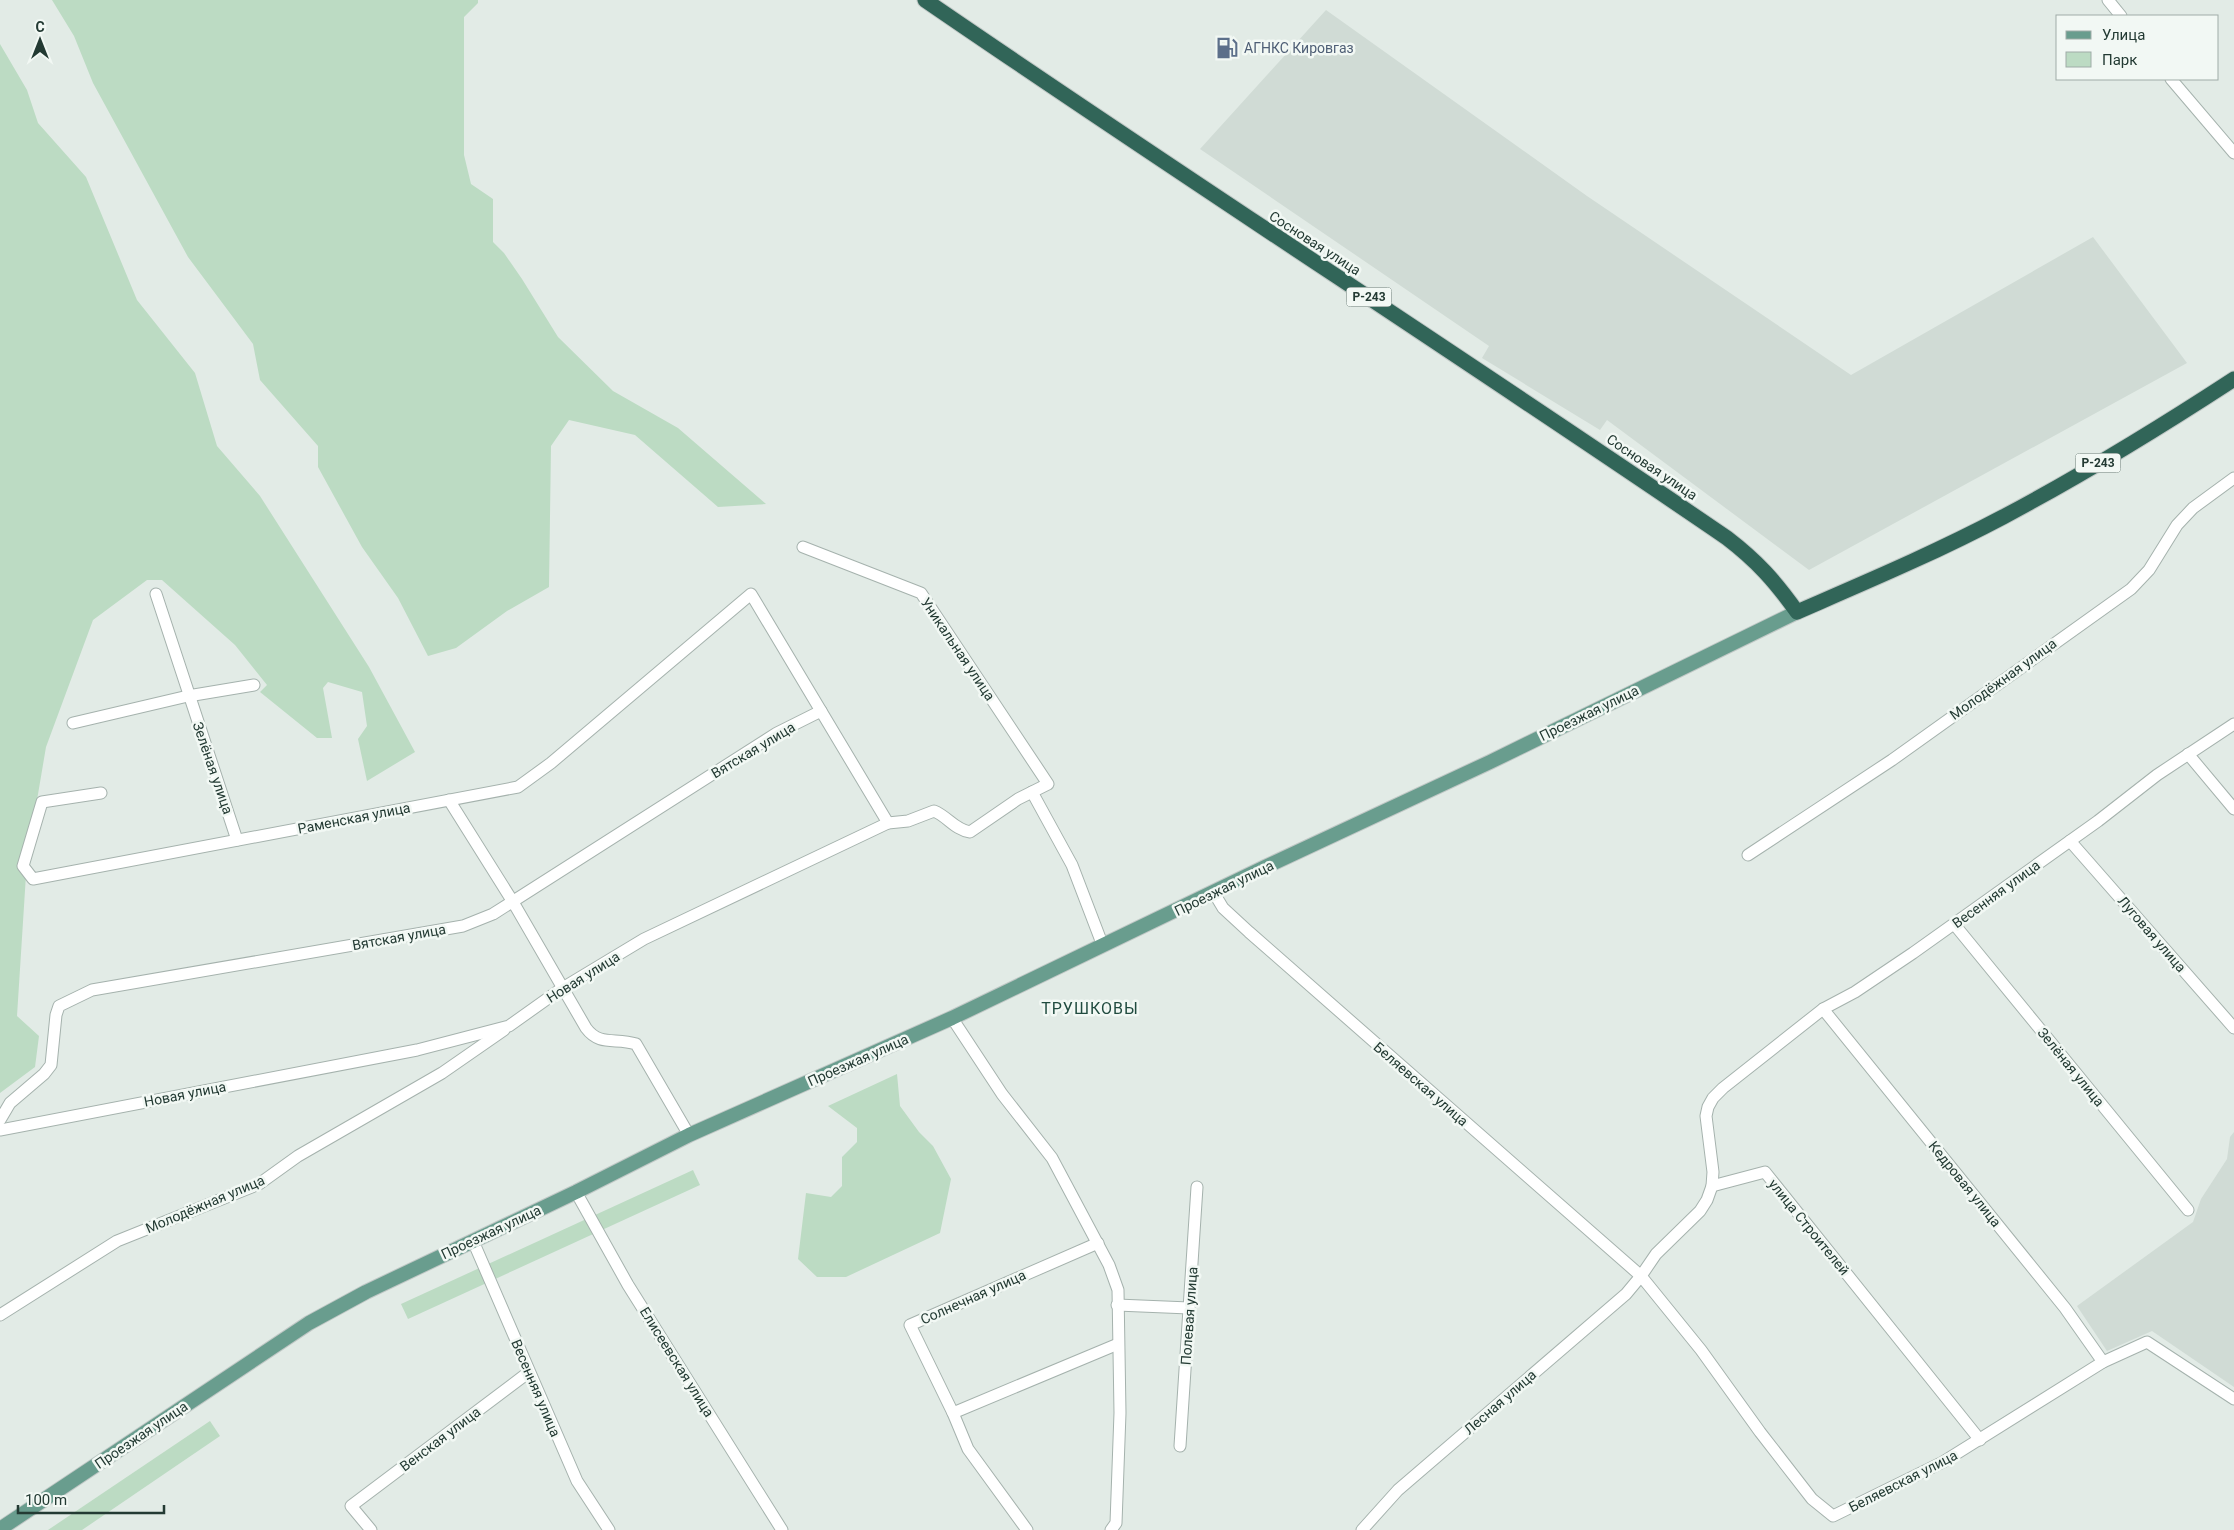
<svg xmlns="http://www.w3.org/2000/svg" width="2234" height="1530" viewBox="0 0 2234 1530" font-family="Roboto,sans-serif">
<rect width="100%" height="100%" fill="#e2ebe6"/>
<g fill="#d0dbd5">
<polygon points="1326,10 1587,196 1851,375 2093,237 2187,363 1809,570 1607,420 1600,430 1482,358 1489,346 1200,149"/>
<polygon points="2234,1132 2234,1387 2152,1331 2107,1351 2077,1306 2193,1222 2201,1199 2227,1159 2230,1137"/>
</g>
<g fill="#bcdbc3">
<polygon points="52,0 478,0 478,3 464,17 464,155 471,184 493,199 493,242 504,253 522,279 558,337 613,391 678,428 766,504 718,507 635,435 569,420 551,446 549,587 507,611 456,648 428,656 398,598 362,547 318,467 318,446 260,380 253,344 188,257 93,83 74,36"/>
<polygon points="0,44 27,90 38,123 86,177 137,300 195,373 217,446 260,496 369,667 415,752 367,781 358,739 367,726 362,692 328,682 323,688 332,738 317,738 260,692 267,685 235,645 162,580 147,580 93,620 46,747 27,859 17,1016 39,1036 35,1067 0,1093"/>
<polygon points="897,1074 900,1106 919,1132 933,1146 951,1179 940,1233 846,1277 817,1277 798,1259 806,1193 831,1197 842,1186 842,1157 857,1142 857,1128 828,1106"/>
<polygon points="693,1170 700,1185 408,1319 401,1304"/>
<polygon points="210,1421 220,1436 82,1530 48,1530"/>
</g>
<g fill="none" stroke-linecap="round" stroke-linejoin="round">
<g stroke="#a5b2ad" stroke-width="13">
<g id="minor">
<polyline points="2108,0 2121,16"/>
<polyline points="2171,79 2234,153"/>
<path d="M803,547L921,593L1048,784L1018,799L970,832C955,830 947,816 934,811L908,821L888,823"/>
<polyline points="156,594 237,840"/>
<polyline points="73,723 188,696 254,685"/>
<polyline points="2188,754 2234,809"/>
<polyline points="1032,792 1072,865 1103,946"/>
<path d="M449,800L513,902L586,1028C600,1047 616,1037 636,1044L689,1135"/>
<polyline points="2070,841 2234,1028"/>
<polyline points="1748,855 1892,760 2131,589 2149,570 2177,525 2193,508 2234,478"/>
<polyline points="1214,893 1223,908 1249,932 1641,1276 1701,1350 1760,1432 1812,1499 1833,1516 1943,1462 2103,1362 2147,1342 2234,1399"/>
<polyline points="1954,924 2188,1210"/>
<polyline points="1823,1009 2065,1308 2103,1362"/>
<polyline points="952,1018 1002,1094 1052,1158 1109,1265 1118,1290 1120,1413 1116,1523 1111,1530"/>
<polyline points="0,1120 10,1103 44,1074 51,1065 56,1015 59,1006 92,990 463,926 493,914 777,733 821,711"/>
<polyline points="0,1130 417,1050 509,1026 561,989 644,939 888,823 751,594 551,763 518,787 33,879 23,866 42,802 101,793"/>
<polyline points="1712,1186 1765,1172 1980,1440"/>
<polyline points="576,1192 628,1285 782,1530"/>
<polyline points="473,1241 577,1481 609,1530"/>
<polyline points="1117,1305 1189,1308"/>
<polyline points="0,1315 117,1241 259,1184 298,1156 442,1073 504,1030"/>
<polyline points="953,1413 1118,1344"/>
<polyline points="1180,1446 1197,1187"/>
<polyline points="371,1530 351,1506 529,1372"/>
<polyline points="1027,1530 968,1449 953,1413 910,1325 1098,1243"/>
<polyline points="1362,1530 1398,1490 1626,1294 1641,1276 1656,1254 1700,1211 1707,1200 1712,1186 1713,1172 1706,1116 1708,1107 1713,1098 1723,1088 1823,1009 1855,992 1913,953 2098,821 2157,775 2234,724"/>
</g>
</g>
<g stroke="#c1c8c6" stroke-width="16">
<polyline id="major" points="0,1529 309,1323 366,1292 576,1192 689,1135 952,1018 1265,867 1490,762 1797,612"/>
</g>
<g stroke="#c1c8c6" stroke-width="17">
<path id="highway" d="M925,0C1190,182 1461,356 1727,538C1757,561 1775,581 1797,612C1866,582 1937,552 2003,517C2082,475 2159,428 2234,379"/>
</g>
<use href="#minor" stroke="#fff" stroke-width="11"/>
<use href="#major" stroke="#699d8e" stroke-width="14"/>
<use href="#highway" stroke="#316558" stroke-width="15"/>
</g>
<defs>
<g id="fuel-bare" transform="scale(1.725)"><path d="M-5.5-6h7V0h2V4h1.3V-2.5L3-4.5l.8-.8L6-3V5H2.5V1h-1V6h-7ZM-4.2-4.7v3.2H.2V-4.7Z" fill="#5c6f8a" stroke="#f2f8f4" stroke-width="2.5" paint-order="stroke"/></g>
</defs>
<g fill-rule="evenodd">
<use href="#fuel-bare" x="1227" y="48"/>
</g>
<g text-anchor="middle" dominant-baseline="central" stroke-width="5" stroke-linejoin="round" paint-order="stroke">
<g fill="#f2f8f4" stroke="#61736d" stroke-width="1">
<rect x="1346.5" y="287.5" width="45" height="19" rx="4"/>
<rect x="2075.5" y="453.5" width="45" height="19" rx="4"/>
</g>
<g font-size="12" font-weight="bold" fill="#233a33">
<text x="1369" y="297">Р-243</text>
<text x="2098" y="463">Р-243</text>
</g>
<g font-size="14" fill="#4e5e75" stroke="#f2f8f4" text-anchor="start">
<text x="1244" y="48">АГНКС Кировгаз</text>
</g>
<g font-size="14" fill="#233a33" stroke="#f2f8f4">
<text transform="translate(1315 243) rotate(33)">Сосновая улица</text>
<text transform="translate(1652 467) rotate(34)">Сосновая улица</text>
<text transform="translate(958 649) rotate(56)">Уникальная улица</text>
<text transform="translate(2003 679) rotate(-36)">Молодёжная улица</text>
<text transform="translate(1589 713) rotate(-26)">Проезжая улица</text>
<text transform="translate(753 750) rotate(-31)">Вятская улица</text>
<text transform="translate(213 768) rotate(71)">Зелёная улица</text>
<text transform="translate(354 818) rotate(-11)">Раменская улица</text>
<text transform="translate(1224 888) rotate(-26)">Проезжая улица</text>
<text transform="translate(1996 894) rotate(-36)">Весенняя улица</text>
<text transform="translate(2152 934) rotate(49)">Луговая улица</text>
<text transform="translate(399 937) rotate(-10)">Вятская улица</text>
<text transform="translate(583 977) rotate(-32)">Новая улица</text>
<text transform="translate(858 1060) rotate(-24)">Проезжая улица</text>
<text transform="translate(2071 1067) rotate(51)">Зелёная улица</text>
<text transform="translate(1421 1084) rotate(41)">Беляевская улица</text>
<text transform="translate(185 1094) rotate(-11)">Новая улица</text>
<text transform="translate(1965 1184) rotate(51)">Кедровая улица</text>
<text transform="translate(205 1204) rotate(-23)">Молодёжная улица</text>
<text transform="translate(1809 1227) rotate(51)">улица Строителей</text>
<text transform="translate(491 1232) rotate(-25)">Проезжая улица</text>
<text transform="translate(973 1297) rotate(-24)">Солнечная улица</text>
<text transform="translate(1189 1316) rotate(-86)">Полевая улица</text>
<text transform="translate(677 1362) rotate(58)">Елисеевская улица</text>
<text transform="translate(536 1388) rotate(67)">Весенняя улица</text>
<text transform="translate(1500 1402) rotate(-41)">Лесная улица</text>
<text transform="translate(141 1435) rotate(-34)">Проезжая улица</text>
<text transform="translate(440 1439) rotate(-37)">Венская улица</text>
<text transform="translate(1903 1481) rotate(-27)">Беляевская улица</text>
</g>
<g font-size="16" letter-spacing="1" fill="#204b3f" stroke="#f2f8f4">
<text x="1090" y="1008">ТРУШКОВЫ</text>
</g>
</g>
<rect x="2056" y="15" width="162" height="65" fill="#f2f8f4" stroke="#9faca7"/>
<rect x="2066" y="31" width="25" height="8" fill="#699d8e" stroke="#9faca7"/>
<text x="2102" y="40" font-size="15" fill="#233a33">Улица</text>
<rect x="2066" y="52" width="25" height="15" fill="#bcdbc3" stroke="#9faca7"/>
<text x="2102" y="65" font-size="15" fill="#233a33">Парк</text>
<g transform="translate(40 40)" stroke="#f2f8f4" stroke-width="4" paint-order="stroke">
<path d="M0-4L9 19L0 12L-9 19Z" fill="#233a33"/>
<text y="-8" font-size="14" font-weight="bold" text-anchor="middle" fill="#233a33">С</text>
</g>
<path d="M18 1505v8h146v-8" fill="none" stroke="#233a33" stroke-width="2.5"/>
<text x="25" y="1505" font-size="15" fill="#233a33" stroke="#f2f8f4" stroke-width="4" paint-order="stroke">100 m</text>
</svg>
